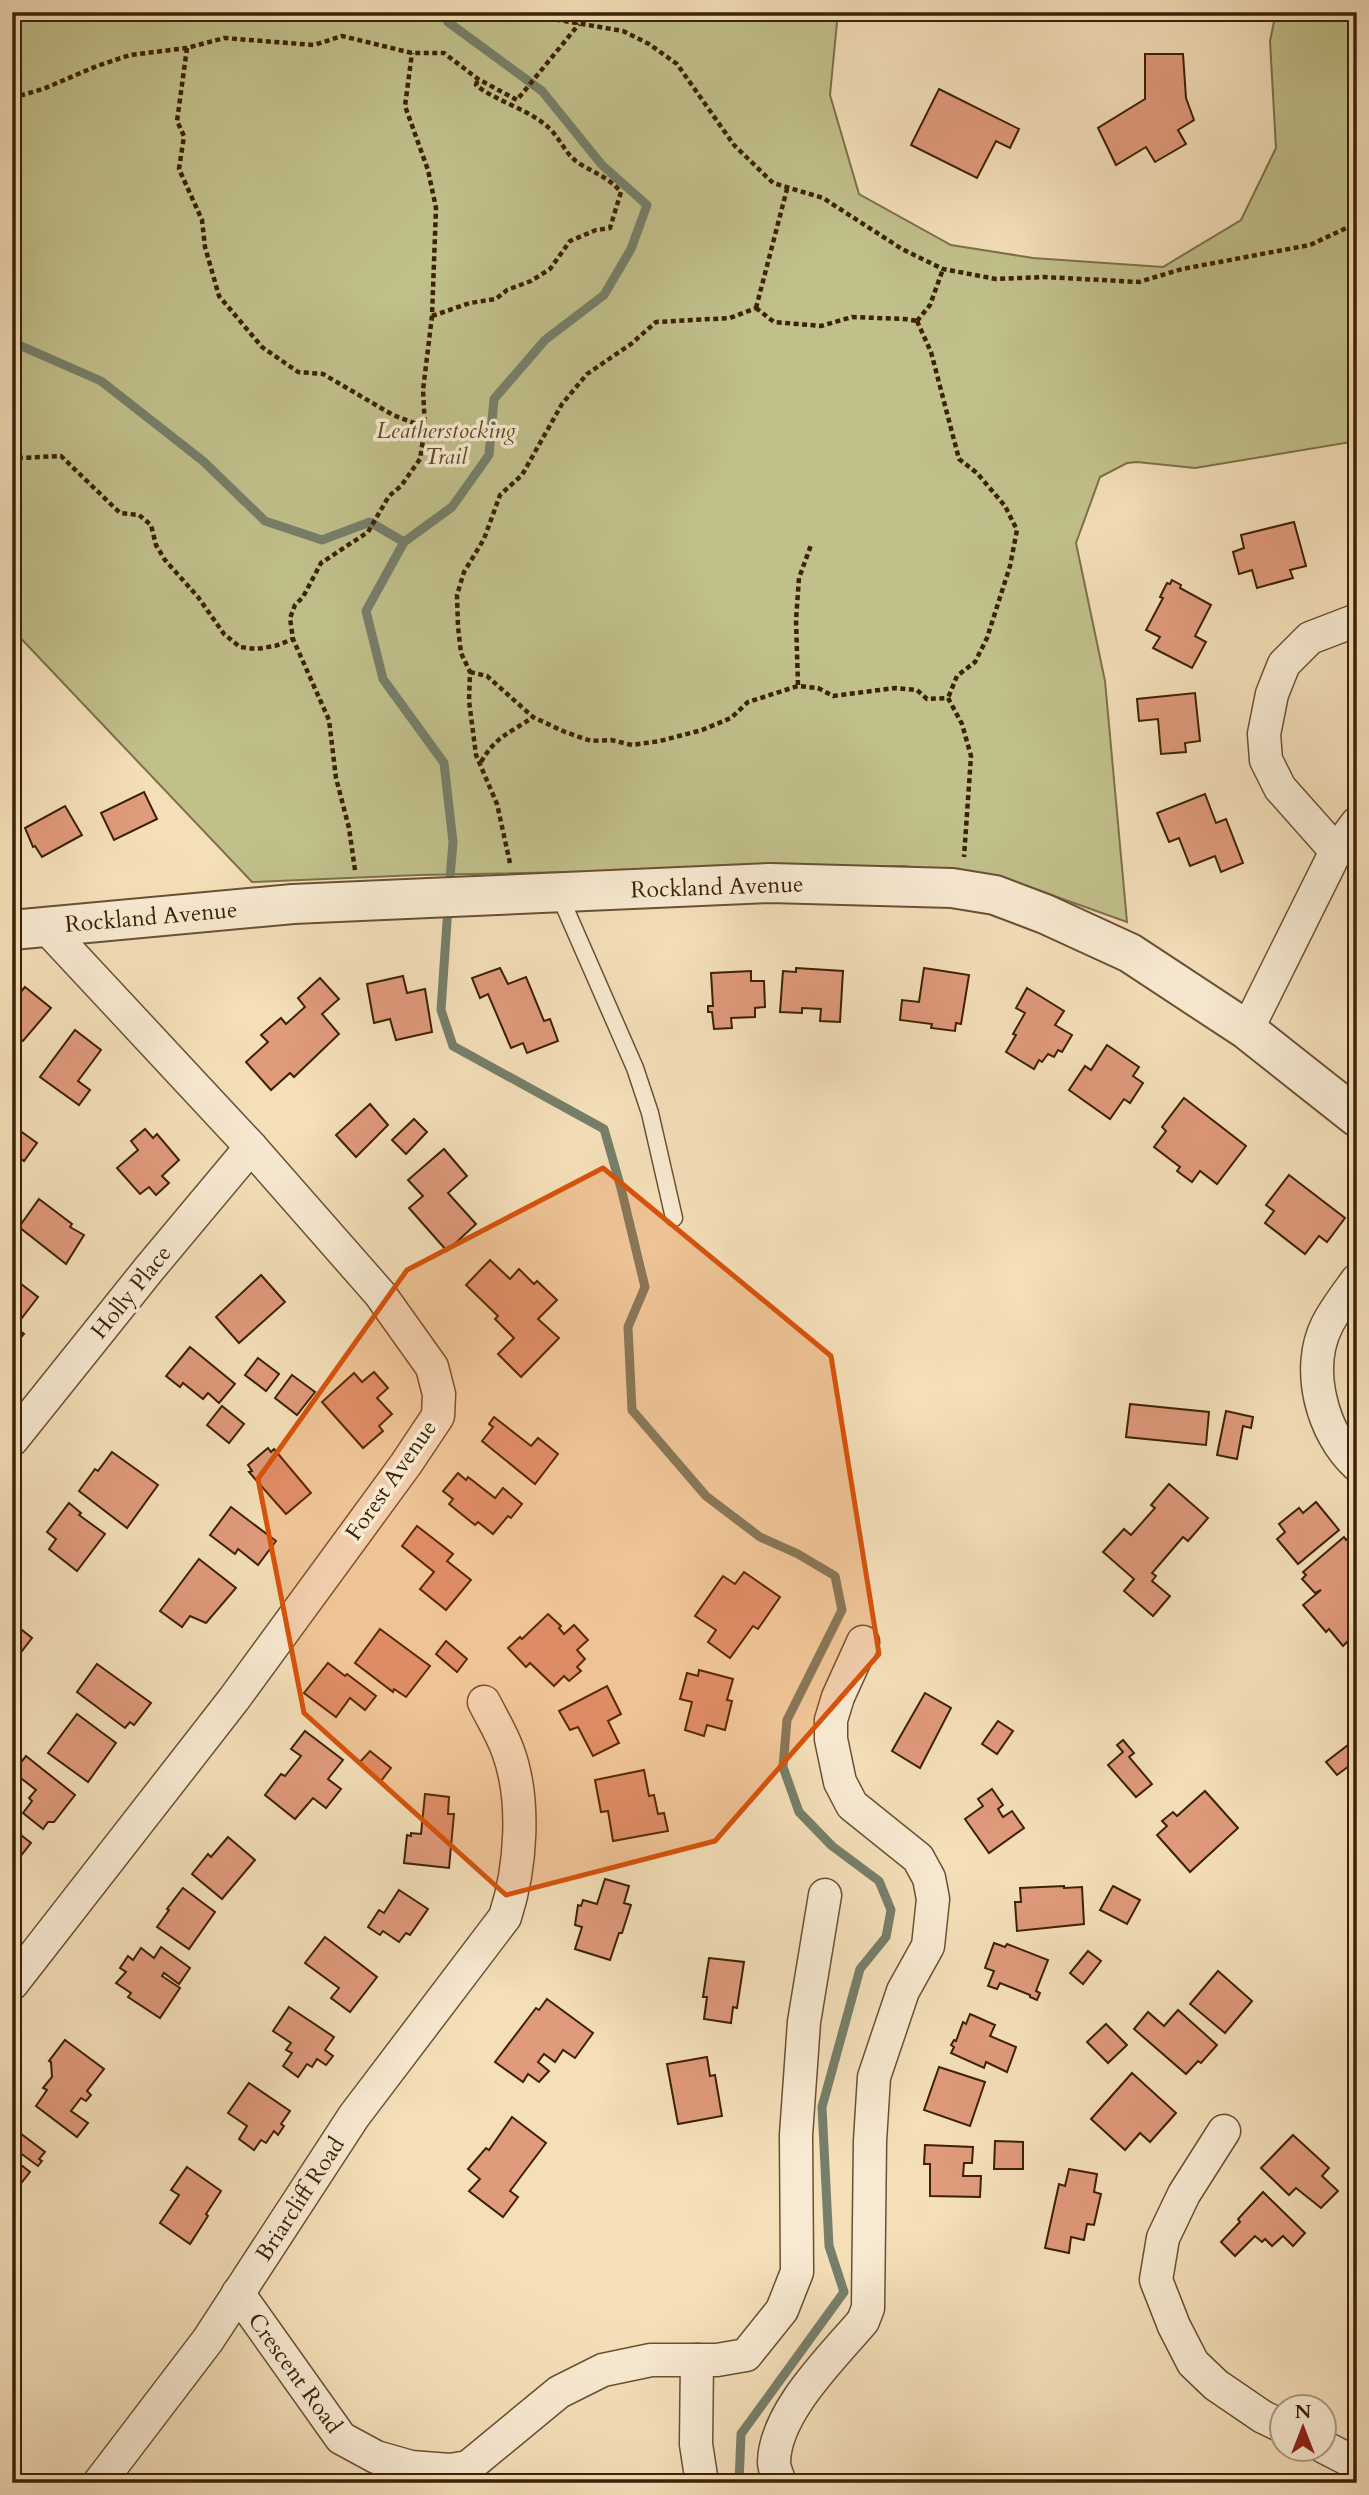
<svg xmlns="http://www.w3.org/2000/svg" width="1369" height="2495" viewBox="0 0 1369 2495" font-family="Cardo,serif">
<rect width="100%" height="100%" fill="#f4dfb9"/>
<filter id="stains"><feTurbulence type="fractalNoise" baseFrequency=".00286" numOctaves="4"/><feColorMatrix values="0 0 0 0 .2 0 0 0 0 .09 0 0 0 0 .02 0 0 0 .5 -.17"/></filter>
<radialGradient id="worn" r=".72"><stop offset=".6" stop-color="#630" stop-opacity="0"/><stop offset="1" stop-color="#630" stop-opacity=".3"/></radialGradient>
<polygon fill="#c1c08b" stroke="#7e7048" stroke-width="2" points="12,12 838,12 830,95 859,194 951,245 1033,258 1163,267 1241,220 1276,148 1270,41 1276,12 1357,12 1357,441 1195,468 1137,462 1127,463 1100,477 1076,543 1105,681 1127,922 1021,884 904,866 419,875 252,882 12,629"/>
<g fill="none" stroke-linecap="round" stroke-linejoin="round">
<g stroke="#767f6a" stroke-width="9">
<polyline points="446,12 448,22 542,91 602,165 647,205 631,249 604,295 545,340 494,399 489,455 452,507 404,542 366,611 383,679 444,763 453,842 449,890"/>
<polyline points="12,342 101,381 203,461 265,521 322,540 370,522 404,542"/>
<polyline points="448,907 441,1010 453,1046 604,1129 621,1188 645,1287 628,1327 632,1410 706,1496 760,1537 798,1554 835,1576 842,1610 787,1720 783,1767 799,1812 832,1846 879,1881 891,1910 886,1937 860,1969 822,2107 829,2246 844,2292 741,2434 739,2483"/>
</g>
</g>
<g fill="#e09a7c" stroke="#3c2105" stroke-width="2">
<polygon points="1145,54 1183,54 1186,98 1194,120 1178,130 1186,144 1155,162 1146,147 1116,165 1098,128 1145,99"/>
<polygon points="939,89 1019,129 1010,148 996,141 977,178 911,145"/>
<polygon points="1294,522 1306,566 1290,570 1293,578 1257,588 1252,570 1239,574 1233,552 1244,548 1241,535"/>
<polygon points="1357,522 1357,544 1354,544 1352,523"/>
<polygon points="1172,580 1181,585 1180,588 1211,605 1195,636 1206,642 1192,668 1153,648 1160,637 1146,630 1163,598 1160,597 1167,583 1170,584"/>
<polygon points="1195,693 1200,741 1185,743 1186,752 1161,754 1158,719 1139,721 1137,699"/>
<polygon points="144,792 157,819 114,840 101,813"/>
<polygon points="1205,794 1216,823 1226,819 1243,863 1221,872 1215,856 1190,866 1179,838 1169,842 1157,813"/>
<polygon points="65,806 82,835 42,857 35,846 33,847 25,828"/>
<polygon points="500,968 508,984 526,977 544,1021 550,1019 558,1041 527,1053 523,1043 511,1048 488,994 480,998 472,978"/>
<polygon points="796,968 843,971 840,1022 820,1021 821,1009 802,1008 802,1013 780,1012 783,971 796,972"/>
<polygon points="924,968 969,975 961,1024 956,1023 955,1031 931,1028 932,1024 900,1020 902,1000 919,1002"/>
<polygon points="751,971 751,981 764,981 765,1007 755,1008 755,1017 731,1018 732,1028 714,1029 712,1012 708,1012 708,1006 713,1006 711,973"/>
<polygon points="403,976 407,993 425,989 432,1032 396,1040 390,1019 374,1023 367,984"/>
<polygon points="320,978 339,999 322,1014 339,1034 294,1077 290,1073 271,1090 246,1062 268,1042 261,1035 281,1018 286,1024 305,1007 298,998"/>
<polygon points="25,987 51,1008 23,1041 12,1033 12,1002"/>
<polygon points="1027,988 1064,1011 1055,1025 1072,1035 1062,1052 1058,1050 1054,1057 1048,1054 1042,1062 1039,1060 1034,1069 1006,1052 1016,1035 1013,1034 1025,1013 1016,1008"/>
<polygon points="75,1030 101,1050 78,1081 90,1090 79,1105 40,1077"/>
<polygon points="1107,1045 1139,1067 1133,1076 1143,1083 1130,1103 1124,1099 1110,1119 1069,1090 1085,1066 1091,1070"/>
<polygon points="1184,1098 1246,1146 1217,1184 1200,1171 1192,1182 1177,1171 1180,1167 1154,1147 1166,1131 1162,1127"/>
<polygon points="370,1104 388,1125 356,1157 336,1135"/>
<polygon points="414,1119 427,1132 406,1154 392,1140"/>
<polygon points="12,1125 37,1143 24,1161 12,1152"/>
<polygon points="145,1129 153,1138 157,1134 179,1160 162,1176 169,1183 156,1195 149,1187 140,1194 117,1168 138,1150 131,1141"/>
<polygon points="444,1149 467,1176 448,1193 476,1224 447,1251 409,1208 423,1196 408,1180"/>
<polygon points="1289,1175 1345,1218 1327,1242 1319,1236 1305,1254 1265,1223 1274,1211 1266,1205"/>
<polygon points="39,1199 72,1224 70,1227 84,1235 66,1264 19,1227"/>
<polygon points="490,1260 510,1279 519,1269 534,1284 537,1281 557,1300 538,1319 559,1338 521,1377 498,1354 514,1338 495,1319 498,1316 466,1285"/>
<polygon points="261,1275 285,1302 239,1343 216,1317"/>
<polygon points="12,1277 38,1297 15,1327 24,1334 12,1348"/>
<polygon points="190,1347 235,1384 219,1403 208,1393 203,1399 183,1383 180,1387 166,1376"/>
<polygon points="258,1358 279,1374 266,1391 245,1375"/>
<polygon points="374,1372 388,1388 377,1398 392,1414 379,1426 383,1431 363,1448 322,1402 354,1373 362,1382"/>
<polygon points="292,1375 315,1392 297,1415 275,1398"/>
<polygon points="1130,1404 1209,1412 1206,1445 1126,1437"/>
<polygon points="222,1406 244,1424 229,1443 207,1425"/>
<polygon points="1226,1411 1253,1417 1251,1428 1243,1426 1237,1459 1217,1455"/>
<polygon points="494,1417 531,1446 538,1438 558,1454 535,1484 482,1441 493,1427 489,1424"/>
<polygon points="268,1448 271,1452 274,1449 311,1493 286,1514 249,1472 252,1471 248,1465"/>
<polygon points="112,1452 158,1485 127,1528 79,1491 95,1469 98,1471"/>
<polygon points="458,1473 466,1480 468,1477 495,1498 503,1488 522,1504 511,1518 508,1516 493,1534 478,1522 475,1525 449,1504 453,1499 443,1491"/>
<polygon points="1169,1484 1208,1518 1188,1541 1183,1537 1152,1573 1156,1576 1152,1581 1170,1596 1153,1616 1124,1591 1134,1579 1103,1552 1124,1529 1131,1535 1155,1508 1151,1505"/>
<polygon points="1316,1502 1339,1530 1298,1564 1277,1539 1285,1532 1279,1524 1299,1508 1303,1513"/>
<polygon points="69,1503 81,1513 79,1515 105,1534 77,1571 49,1549 56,1539 47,1532"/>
<polygon points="231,1507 276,1541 258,1565 238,1549 235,1554 210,1535"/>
<polygon points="417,1526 453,1554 447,1561 471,1580 446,1610 420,1589 434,1572 402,1546"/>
<polygon points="1352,1535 1357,1541 1357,1649 1355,1651 1347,1642 1343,1646 1329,1629 1326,1632 1303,1605 1321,1590 1315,1593 1302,1579 1306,1575 1303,1572 1344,1537 1346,1540"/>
<polygon points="199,1559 236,1588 206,1623 190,1616 182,1627 160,1611"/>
<polygon points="744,1572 780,1597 758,1629 753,1626 730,1658 708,1642 716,1630 695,1616 723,1576 735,1584"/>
<polygon points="548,1614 561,1626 559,1628 564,1634 574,1625 588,1640 577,1650 585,1659 577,1667 581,1671 569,1681 564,1676 554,1686 530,1663 526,1667 508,1648 520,1637 522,1639"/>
<polygon points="12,1622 32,1638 12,1664"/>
<polygon points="380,1629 430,1666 406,1697 394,1689 393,1692 355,1663"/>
<polygon points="446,1641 467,1659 457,1672 436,1654"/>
<polygon points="328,1663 345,1676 347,1674 376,1696 365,1710 350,1698 336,1717 304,1693"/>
<polygon points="97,1664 151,1703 134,1725 130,1722 125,1728 77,1692"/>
<polygon points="699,1670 733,1679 727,1700 732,1701 725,1730 707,1725 704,1736 685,1730 692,1702 680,1699 687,1673 698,1676"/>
<polygon points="607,1686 621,1714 608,1721 619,1743 593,1756 578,1727 570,1730 559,1711"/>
<polygon points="925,1693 951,1708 920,1768 892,1751"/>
<polygon points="77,1714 116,1743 88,1782 48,1753"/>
<polygon points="998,1721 1013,1731 997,1754 982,1744"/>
<polygon points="305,1731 343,1760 328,1779 341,1789 326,1808 313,1798 295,1819 265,1795 281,1774 285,1776 301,1756 291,1749"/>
<polygon points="1357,1738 1357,1760 1337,1775 1326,1762"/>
<polygon points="1123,1740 1134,1753 1129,1757 1152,1784 1136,1797 1108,1765 1123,1752 1117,1745"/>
<polygon points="370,1751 391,1768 381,1781 359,1763"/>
<polygon points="26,1756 75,1795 54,1822 48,1822 43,1829 23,1813 32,1801 29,1798 36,1790 13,1772"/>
<polygon points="644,1770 649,1796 654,1795 658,1814 664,1813 668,1831 613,1841 608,1811 601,1812 595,1780"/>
<polygon points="992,1789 1003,1805 998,1809 1003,1817 1012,1811 1024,1828 989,1853 965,1819 983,1806 978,1799"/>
<polygon points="1205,1791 1238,1828 1190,1872 1157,1835 1167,1826 1162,1821 1173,1812 1177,1816"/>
<polygon points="425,1794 449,1797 448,1814 454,1814 449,1868 404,1863 407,1835 411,1836 411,1833 421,1834"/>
<polygon points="12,1828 31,1843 12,1867"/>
<polygon points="228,1837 255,1860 222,1899 192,1874 208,1854 211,1857"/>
<polygon points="605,1879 629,1886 624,1903 631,1905 622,1933 619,1933 610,1960 575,1949 582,1927 575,1925 578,1905 581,1906 583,1900 597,1904"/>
<polygon points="1064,1886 1064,1888 1082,1887 1084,1924 1017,1931 1015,1902 1021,1902 1020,1888"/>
<polygon points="1113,1886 1140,1900 1127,1924 1100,1910"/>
<polygon points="183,1888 215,1912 189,1949 157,1927 169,1910 167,1909"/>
<polygon points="399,1890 428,1909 410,1935 406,1933 399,1942 383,1931 380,1935 368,1927 379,1910 384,1913"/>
<polygon points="325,1937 377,1977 350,2012 331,1998 339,1988 305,1963"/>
<polygon points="994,1943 1005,1947 1007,1944 1048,1960 1036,1991 1040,1993 1037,2000 1030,1997 1030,1995 1000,1983 997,1989 988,1986 994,1971 985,1968"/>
<polygon points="161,1947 190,1968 179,1984 164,1973 162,1976 180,1988 160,2018 128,1997 131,1993 116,1983 126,1972 120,1968 128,1956 133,1960 141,1948 154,1958"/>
<polygon points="1088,1951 1101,1961 1083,1984 1070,1973"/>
<polygon points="709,1958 744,1962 737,2008 733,2007 731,2023 704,2019 707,1997 703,1997"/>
<polygon points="1218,1971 1252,2001 1225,2033 1190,2004"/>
<polygon points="547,1999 593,2033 575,2058 563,2050 555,2062 544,2054 538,2062 549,2071 539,2082 528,2074 523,2082 495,2062 536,2008 539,2010"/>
<polygon points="289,2007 334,2037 325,2050 333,2056 326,2065 317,2059 312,2067 307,2064 298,2077 283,2066 292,2053 286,2050 291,2043 273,2031"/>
<polygon points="1178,2010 1217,2045 1201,2063 1198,2061 1186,2074 1134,2029 1148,2012 1164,2026"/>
<polygon points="970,2014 995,2025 990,2036 1016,2047 1007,2072 986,2062 984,2068 951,2053 954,2047 951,2045 954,2040 956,2041 963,2022 966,2024"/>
<polygon points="1106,2024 1127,2045 1108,2063 1087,2042"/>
<polygon points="65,2040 104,2069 87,2091 91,2095 86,2101 81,2098 71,2111 88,2123 77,2137 36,2106 47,2090 43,2088 52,2077 51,2062 49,2061"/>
<polygon points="707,2057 710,2076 715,2075 722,2116 678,2124 667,2064"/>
<polygon points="939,2067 985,2082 970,2126 924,2110"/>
<polygon points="1132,2073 1176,2113 1150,2142 1140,2133 1125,2150 1091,2119"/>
<polygon points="249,2083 290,2111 281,2124 284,2126 278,2135 274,2131 266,2143 261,2140 254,2150 239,2139 247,2126 228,2113"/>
<polygon points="512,2117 546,2143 510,2191 518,2197 503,2217 469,2191 480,2179 468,2169 486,2148 489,2150"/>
<polygon points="20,2133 45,2152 39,2159 42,2161 38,2166 12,2147"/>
<polygon points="1293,2135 1329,2168 1322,2176 1338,2191 1321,2208 1296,2188 1289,2195 1261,2168"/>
<polygon points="995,2141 1023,2142 1023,2169 994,2169"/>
<polygon points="925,2145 973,2147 972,2163 964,2163 963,2176 981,2176 980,2197 930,2196 930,2164 924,2164"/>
<polygon points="12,2158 30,2172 15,2191 12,2189"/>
<polygon points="187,2167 221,2191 206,2214 208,2216 190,2244 160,2223 179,2195 171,2190"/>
<polygon points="1069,2169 1097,2174 1094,2192 1101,2194 1094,2225 1087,2224 1084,2240 1071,2237 1069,2253 1045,2248 1059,2184 1065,2186"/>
<polygon points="1263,2192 1305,2233 1293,2246 1283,2236 1272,2246 1265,2239 1262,2242 1255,2236 1235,2256 1221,2242 1240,2222 1238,2219"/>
</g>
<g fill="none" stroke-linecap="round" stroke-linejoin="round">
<g stroke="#6a5032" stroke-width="19">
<polyline id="service" points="558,892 635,1068 650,1113 674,1218"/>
</g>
<g stroke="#6a5032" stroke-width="35">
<g id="minor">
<polyline points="1336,851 1280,788 1266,760 1264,734 1272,694 1284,664 1310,638 1357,620"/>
<polyline points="1247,1030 1336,851 1357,823"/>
<path d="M1357,1280C1347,1294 1335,1309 1327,1325C1305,1369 1322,1433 1357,1465"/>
<polyline points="12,1440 149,1269 251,1147"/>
<polyline points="12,1984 234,1699 406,1464 438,1416 439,1394 432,1367 380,1294 251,1147 46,927"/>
<polyline points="1224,2131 1184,2194 1163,2238 1156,2280 1174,2326 1193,2363 1216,2385 1263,2417 1282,2426"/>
<polyline points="238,2293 341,2438 376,2457 411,2467 450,2470 468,2467 559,2392 603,2370 651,2360 717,2360 746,2355 782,2310 797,2272 796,2135 804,2022 825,1895"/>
<polyline points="697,2360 696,2444 702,2483"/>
<polyline points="1324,2447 1357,2464"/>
<path d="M99,2483L208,2340L354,2116L505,1917C521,1868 526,1800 508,1751C502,1734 492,1718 484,1702"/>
<path d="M780,2483C778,2476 774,2469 774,2462C775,2412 832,2358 863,2321L868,2308L870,2141L874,2077L903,1991L928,1946L933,1899L929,1878L918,1858L852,1805L840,1782L831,1739V1720L838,1697L863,1642"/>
</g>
</g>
<g stroke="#6a5032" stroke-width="42">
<polyline id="tertiary" points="12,930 293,904 429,898 770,883 952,888 995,895 1045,914 1130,953 1247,1030 1357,1117"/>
</g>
<g stroke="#3c2105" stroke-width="4.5" stroke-dasharray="5 3.5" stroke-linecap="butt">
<polyline points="531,12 559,20 623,31 649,44 677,64 734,145 773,183 823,198 902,249 943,269 996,279 1044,277 1139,282 1182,269 1310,245 1357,223"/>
<polyline points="187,48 177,121 184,136 179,169 202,220 205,247 219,296 262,347 298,372 323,374 393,415 425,427"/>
<polyline points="12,98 43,89 97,66 130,55 187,48 224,38 314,45 342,36 412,53 444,53 478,79 517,100 579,24"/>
<polyline points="756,308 774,322 821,326 852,317 905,319 917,321"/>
<polyline points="756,308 787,189"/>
<path d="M432,316L470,303L496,299L507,290L531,281L550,269L570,241L596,230L610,228L621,192C609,178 595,173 580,164C566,155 562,142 552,131C531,109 498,103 476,85L478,79"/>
<polyline points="917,321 931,352 959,459 977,473 1005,506 1017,530 1010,566 987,638 975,662 957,676 948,698"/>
<polyline points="917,321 930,305 943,269"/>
<polyline points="12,451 20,458 61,456 120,513 139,515 151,525 156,545 165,560 198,597 224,634 240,647 256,649 275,646 293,639"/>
<polyline points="470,672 487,676 533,717 565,732 591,741 611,740 632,745 660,741 702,730 731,718 748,702 798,686 818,688 833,696 895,688 917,690 927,699 948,698"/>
<polyline points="798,685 796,620 799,578 811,545"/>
<polyline points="948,698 962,724 971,756 964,857"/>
<path d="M481,762C497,735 509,734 533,717"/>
<polyline points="510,863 497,804 476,755 469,701 470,672 461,653 458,627 457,595 464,572 484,539 500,495 522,475 562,404 587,374 631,344 656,322 730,318 756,308"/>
<polyline points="355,870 349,828 336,778 329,720 293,639 290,618 295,605 303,597 321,563 368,532 389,496 401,486 420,459 425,427 423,390 432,316 436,208 428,170 405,106 412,53"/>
</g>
<use href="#service" stroke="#f8ead2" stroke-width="16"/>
<use href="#minor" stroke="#f8ead2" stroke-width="32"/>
<use href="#tertiary" stroke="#f8ead2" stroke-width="38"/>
</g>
<path fill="#d7530b" fill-opacity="0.2" stroke="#d7530b" stroke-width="5" stroke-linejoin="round" d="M603,1168L831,1356L879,1654L715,1841L506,1895L304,1713L258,1479L407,1270Z"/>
<g text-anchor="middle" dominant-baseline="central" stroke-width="7" stroke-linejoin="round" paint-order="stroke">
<g font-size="23" font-style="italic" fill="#5d4926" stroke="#f8ead2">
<text x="446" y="430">Leatherstocking<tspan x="446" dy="26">Trail</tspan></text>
</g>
<g font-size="23" fill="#3c2105" stroke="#f8ead2">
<text transform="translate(717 887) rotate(-2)">Rockland Avenue</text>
<text transform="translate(151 917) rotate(-5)">Rockland Avenue</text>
<text transform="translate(131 1292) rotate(-51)">Holly Place</text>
<text transform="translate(391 1480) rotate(-55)">Forest Avenue</text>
<text transform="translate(300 2199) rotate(-57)">Briarcliff Road</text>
<text transform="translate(295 2373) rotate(54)">Crescent Road</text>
</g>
</g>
<rect width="1369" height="2495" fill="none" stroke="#f4dfb9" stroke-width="42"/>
<rect x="14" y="14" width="1341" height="2467" fill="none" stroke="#3c2105" stroke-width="3.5"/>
<rect x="21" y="21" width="1327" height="2453" fill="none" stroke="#3c2105" stroke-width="2"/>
<g transform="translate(1303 2428)"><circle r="33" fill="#f8ead2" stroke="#ad9a80" stroke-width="2"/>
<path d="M0-5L12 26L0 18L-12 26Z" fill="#8f2418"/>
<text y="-10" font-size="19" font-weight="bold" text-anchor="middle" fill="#3c2105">N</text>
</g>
<rect width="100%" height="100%" filter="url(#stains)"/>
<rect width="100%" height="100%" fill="url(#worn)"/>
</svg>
